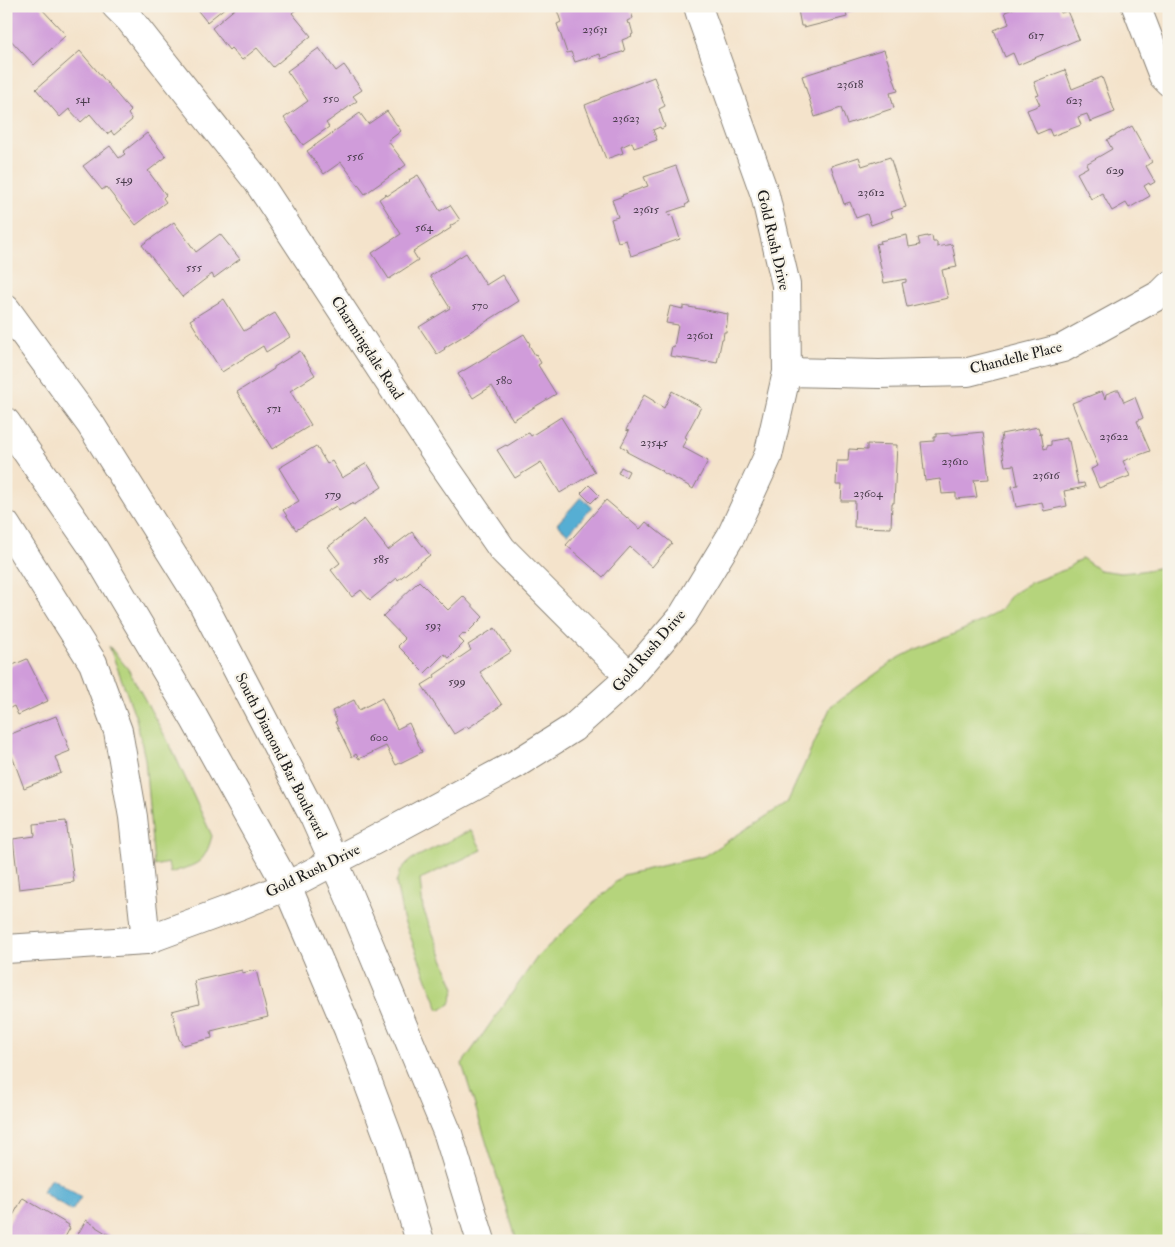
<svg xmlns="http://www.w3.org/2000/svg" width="1175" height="1247" viewBox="0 0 1175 1247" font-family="'IM FELL Double Pica',serif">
<rect width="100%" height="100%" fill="#f7f3e8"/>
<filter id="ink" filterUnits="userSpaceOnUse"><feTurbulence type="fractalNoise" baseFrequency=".02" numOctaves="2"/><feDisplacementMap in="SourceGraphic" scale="10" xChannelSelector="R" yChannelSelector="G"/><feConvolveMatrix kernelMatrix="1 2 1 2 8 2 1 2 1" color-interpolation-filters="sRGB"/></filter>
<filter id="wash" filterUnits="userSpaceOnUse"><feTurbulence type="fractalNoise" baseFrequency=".0096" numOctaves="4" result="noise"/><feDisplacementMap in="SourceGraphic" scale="20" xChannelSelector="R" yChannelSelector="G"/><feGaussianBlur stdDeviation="1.12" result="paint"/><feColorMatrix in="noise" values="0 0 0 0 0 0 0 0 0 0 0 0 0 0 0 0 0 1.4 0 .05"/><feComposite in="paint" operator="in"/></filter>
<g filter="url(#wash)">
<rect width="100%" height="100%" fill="#f4e3cb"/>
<g fill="#b5d47b" stroke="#68784c">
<polygon points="1082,558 1099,570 1121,573 1141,571 1169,566 1169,1241 517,1241 462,1064 538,956 623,875 704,856 787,803 831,706 895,660 914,650 954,634 986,619 1002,608 1012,594 1030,583 1064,570"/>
<path d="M109,646L128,669L171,747L212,836C204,866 196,864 170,873L168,863L154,866L145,759L136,718Z"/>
<polygon points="471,830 482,850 420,879 423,909 455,988 450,1004 439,1010 403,918 396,883 400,871 406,864 412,859"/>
</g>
<g fill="#56aed3" stroke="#396578">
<polygon points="581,497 592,507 568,534 557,524"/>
<polygon points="51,1178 81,1197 72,1211 42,1192"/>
</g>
<g id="blocks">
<g fill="#d09cda">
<polygon points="6,6 39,6 66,35 34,65 6,35"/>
<polygon points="194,6 227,6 207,22"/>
<polygon points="238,6 300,6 292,13 311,36 273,67 257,48 242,60 231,48 229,50 212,28"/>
<polygon points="570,6 629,6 633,18 627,21 628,24 630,23 633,34 631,35 632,36 622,40 625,51 601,59 600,54 575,62 571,52 567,53 557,24 561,22 557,10"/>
<polygon points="799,6 860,6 861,9 846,13 847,17 804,28 804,26 801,26 798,10 800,10"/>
<polygon points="1020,6 1058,6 1061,13 1067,11 1079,39 1018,65 1013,53 1005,57 994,30 1009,24 1005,12"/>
<polygon points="319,48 336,71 344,65 362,90 353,96 357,101 326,123 329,127 303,145 284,118 308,101 287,71"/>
<polygon points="884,50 898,91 890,93 894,108 847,124 841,108 815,117 802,76"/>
<polygon points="80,51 131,111 128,114 132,120 114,135 111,131 107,134 90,114 81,122 69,109 60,117 36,89"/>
<polygon points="1065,70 1072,89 1102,77 1115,112 1090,122 1087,114 1078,117 1081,125 1052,136 1049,129 1037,134 1027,110 1040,105 1036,96 1039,95 1034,82"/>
<polygon points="654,77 665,106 659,109 665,127 661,129 660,127 653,130 657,140 634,148 632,142 621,147 623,153 606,159 585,105 600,99 600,98"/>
<polygon points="387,111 401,131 388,141 406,165 365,194 341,162 324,174 307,151 360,113 368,124"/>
<polygon points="1132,126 1152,162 1146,166 1155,182 1150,185 1149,183 1144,186 1150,196 1129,208 1126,203 1112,211 1102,193 1091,199 1077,173 1088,167 1086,164 1112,149 1107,140"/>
<polygon points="147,133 166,157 148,171 166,195 163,198 166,202 136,225 106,187 102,190 83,166 110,146 119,158 125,154 123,152"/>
<polygon points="859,157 862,166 890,157 906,207 891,212 893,217 871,225 867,214 856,218 850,202 844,204 831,166"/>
<polygon points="676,166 689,203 685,205 686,206 668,212 669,216 672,215 680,239 631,256 626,240 618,242 611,219 618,217 612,200 623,196 622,195 648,186 644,177"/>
<polygon points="418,175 440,211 450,205 460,220 450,226 451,228 413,252 418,260 389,279 372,253 401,234 379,199 386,194 387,196 410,181 409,180"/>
<polygon points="174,222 196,252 220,234 240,259 214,278 212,274 182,297 142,245"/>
<polygon points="907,235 909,247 920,245 918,238 927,236 927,237 932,236 933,242 937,242 937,247 952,244 957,267 942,270 948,298 907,307 902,283 906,282 906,279 884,283 876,244 881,243 880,241"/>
<polygon points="466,253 486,285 502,275 519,301 444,348 445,349 437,354 419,327 450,308 430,276"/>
<polygon points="224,299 244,331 275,313 290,337 266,352 263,346 222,372 190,320"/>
<polygon points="670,306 683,309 683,306 728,314 726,332 724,332 723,339 722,339 717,363 707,361 706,362 670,356 672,346 674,347 678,325 666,323"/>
<polygon points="524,334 530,344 529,345 535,355 536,354 541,363 538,365 556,394 513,420 492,386 473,398 458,374"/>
<polygon points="300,351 315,375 290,391 311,425 272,449 237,392 274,369 274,367"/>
<polygon points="1116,390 1119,390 1124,402 1135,397 1143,418 1137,421 1150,451 1123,461 1130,476 1099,488 1091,469 1098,466 1072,403 1102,391 1105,399 1106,394"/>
<polygon points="672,391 701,407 685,437 687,438 682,447 708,461 693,489 687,485 662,472 663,471 627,452 628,450 621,446 629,431 626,430 644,395 654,401 654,402 664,408"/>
<polygon points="561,417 595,472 560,493 541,462 515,478 497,450 506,445 507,446 526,434 529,433 531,436"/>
<polygon points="1038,427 1040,434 1041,433 1044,449 1047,448 1047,446 1051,445 1051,441 1067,438 1067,441 1069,441 1078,484 1084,483 1085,487 1064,491 1067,506 1044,511 1042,502 1016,507 1012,486 1018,485 1014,465 1005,466 1000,440 1002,440 1001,434"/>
<polygon points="983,432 989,479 974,480 977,497 956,499 956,493 942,494 940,479 925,481 921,442 934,441 934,437 936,437 936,434 951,433 951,435"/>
<polygon points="867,444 897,445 894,503 892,503 891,528 854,527 855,501 841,501 842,485 836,485 837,461 848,461 849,449 867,450"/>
<polygon points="316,446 327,464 332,461 342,478 367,463 382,487 354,505 353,503 339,511 336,506 296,530 283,510 299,501 279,468"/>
<polygon points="621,467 629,471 626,477 618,473"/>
<polygon points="589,485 599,495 591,503 581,493"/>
<polygon points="606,500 640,529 646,522 672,543 652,567 630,547 603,577 566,545"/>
<polygon points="364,519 388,550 412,532 430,555 398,580 397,578 370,600 361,590 352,597 331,570 340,563 328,547"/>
<polygon points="419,581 448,610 463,596 483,617 465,635 463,633 459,638 464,643 449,658 444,654 425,673 398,646 405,639 383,616"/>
<polygon points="495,628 511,652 480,672 502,705 468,728 467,726 454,734 422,685 435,677 434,675 471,650 468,645"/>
<polygon points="27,659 48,701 18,715 14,706 6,710 6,668"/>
<polygon points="382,698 397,729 409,723 422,752 396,765 386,746 359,759 356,754 352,757 335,722 337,721 332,711 354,700 359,710"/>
<polygon points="56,716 57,719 58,719 70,751 55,757 61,773 24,788 12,756 6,758 6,736"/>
<polygon points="66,821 74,882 19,889 13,839 35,836 34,824"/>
<polygon points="242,970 242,973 256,970 268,1017 211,1031 212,1038 183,1045 179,1039 172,1011 199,1004 194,981"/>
<polygon points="23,1198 69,1225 68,1227 70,1228 63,1241 6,1241 6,1228"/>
<polygon points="86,1220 96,1226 96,1227 119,1241 74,1241"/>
</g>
</g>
</g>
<g filter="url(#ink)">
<use href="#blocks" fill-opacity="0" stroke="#888074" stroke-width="1"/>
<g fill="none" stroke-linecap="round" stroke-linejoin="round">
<g stroke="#888074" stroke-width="30">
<g id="minor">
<polyline points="116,6 130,20 258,182 443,464 502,549 630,677"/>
<polyline points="1136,6 1163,76 1169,82"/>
<polyline points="787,372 879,374 968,372 1063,348 1161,294 1169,286"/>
<polyline points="6,525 93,663 118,731 133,817 146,940"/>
<polyline points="6,949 146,940 241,905 287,886 375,840 516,764 573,728 630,677 683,615 731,536 768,456 787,372 786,285 765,195 701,16 698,6"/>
</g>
</g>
<g stroke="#888074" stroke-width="30">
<g id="major">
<polyline points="6,309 91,425 202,602 314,817 349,896 448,1134 481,1241"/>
<polyline points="6,422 94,549 194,718 287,886 348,1029 391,1144 420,1241"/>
</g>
</g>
<use href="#minor" stroke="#fff" stroke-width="28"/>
<use href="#major" stroke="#fff" stroke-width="28"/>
</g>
</g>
<g text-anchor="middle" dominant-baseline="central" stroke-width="4.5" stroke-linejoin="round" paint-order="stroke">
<g font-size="12" fill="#493c4c">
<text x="595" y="29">23631</text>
<text x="1036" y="35">617</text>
<text x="850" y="84">23618</text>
<text x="331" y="98">550</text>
<text x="83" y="99">541</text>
<text x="1074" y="100">623</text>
<text x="626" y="118">23623</text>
<text x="355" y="156">556</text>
<text x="1115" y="170">629</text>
<text x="124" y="179">549</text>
<text x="871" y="192">23612</text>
<text x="646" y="209">23615</text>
<text x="424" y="227">564</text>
<text x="194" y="267">555</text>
<text x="480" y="305">570</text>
<text x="700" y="335">23601</text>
<text x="504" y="380">580</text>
<text x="274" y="408">571</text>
<text x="1114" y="436">23622</text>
<text x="654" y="442">23545</text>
<text x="955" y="461">23610</text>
<text x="1046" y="475">23616</text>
<text x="868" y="493">23604</text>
<text x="333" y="494">579</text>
<text x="381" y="559">585</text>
<text x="433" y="625">593</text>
<text x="457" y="681">599</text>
<text x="379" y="737">600</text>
</g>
<g font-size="15" fill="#1c1c1c" stroke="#f7f3e8">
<text transform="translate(773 240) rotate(77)">Gold Rush Drive</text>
<text transform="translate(367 348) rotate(57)">Charmingdale Road</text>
<text transform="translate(1016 358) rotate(-14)">Chandelle Place</text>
<text transform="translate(649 651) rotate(-49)">Gold Rush Drive</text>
<text transform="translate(281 756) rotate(63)">South Diamond Bar Boulevard</text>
<text transform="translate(313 871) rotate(-26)">Gold Rush Drive</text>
</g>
</g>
<rect width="1175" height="1247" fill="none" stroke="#f7f3e8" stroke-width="25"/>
</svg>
